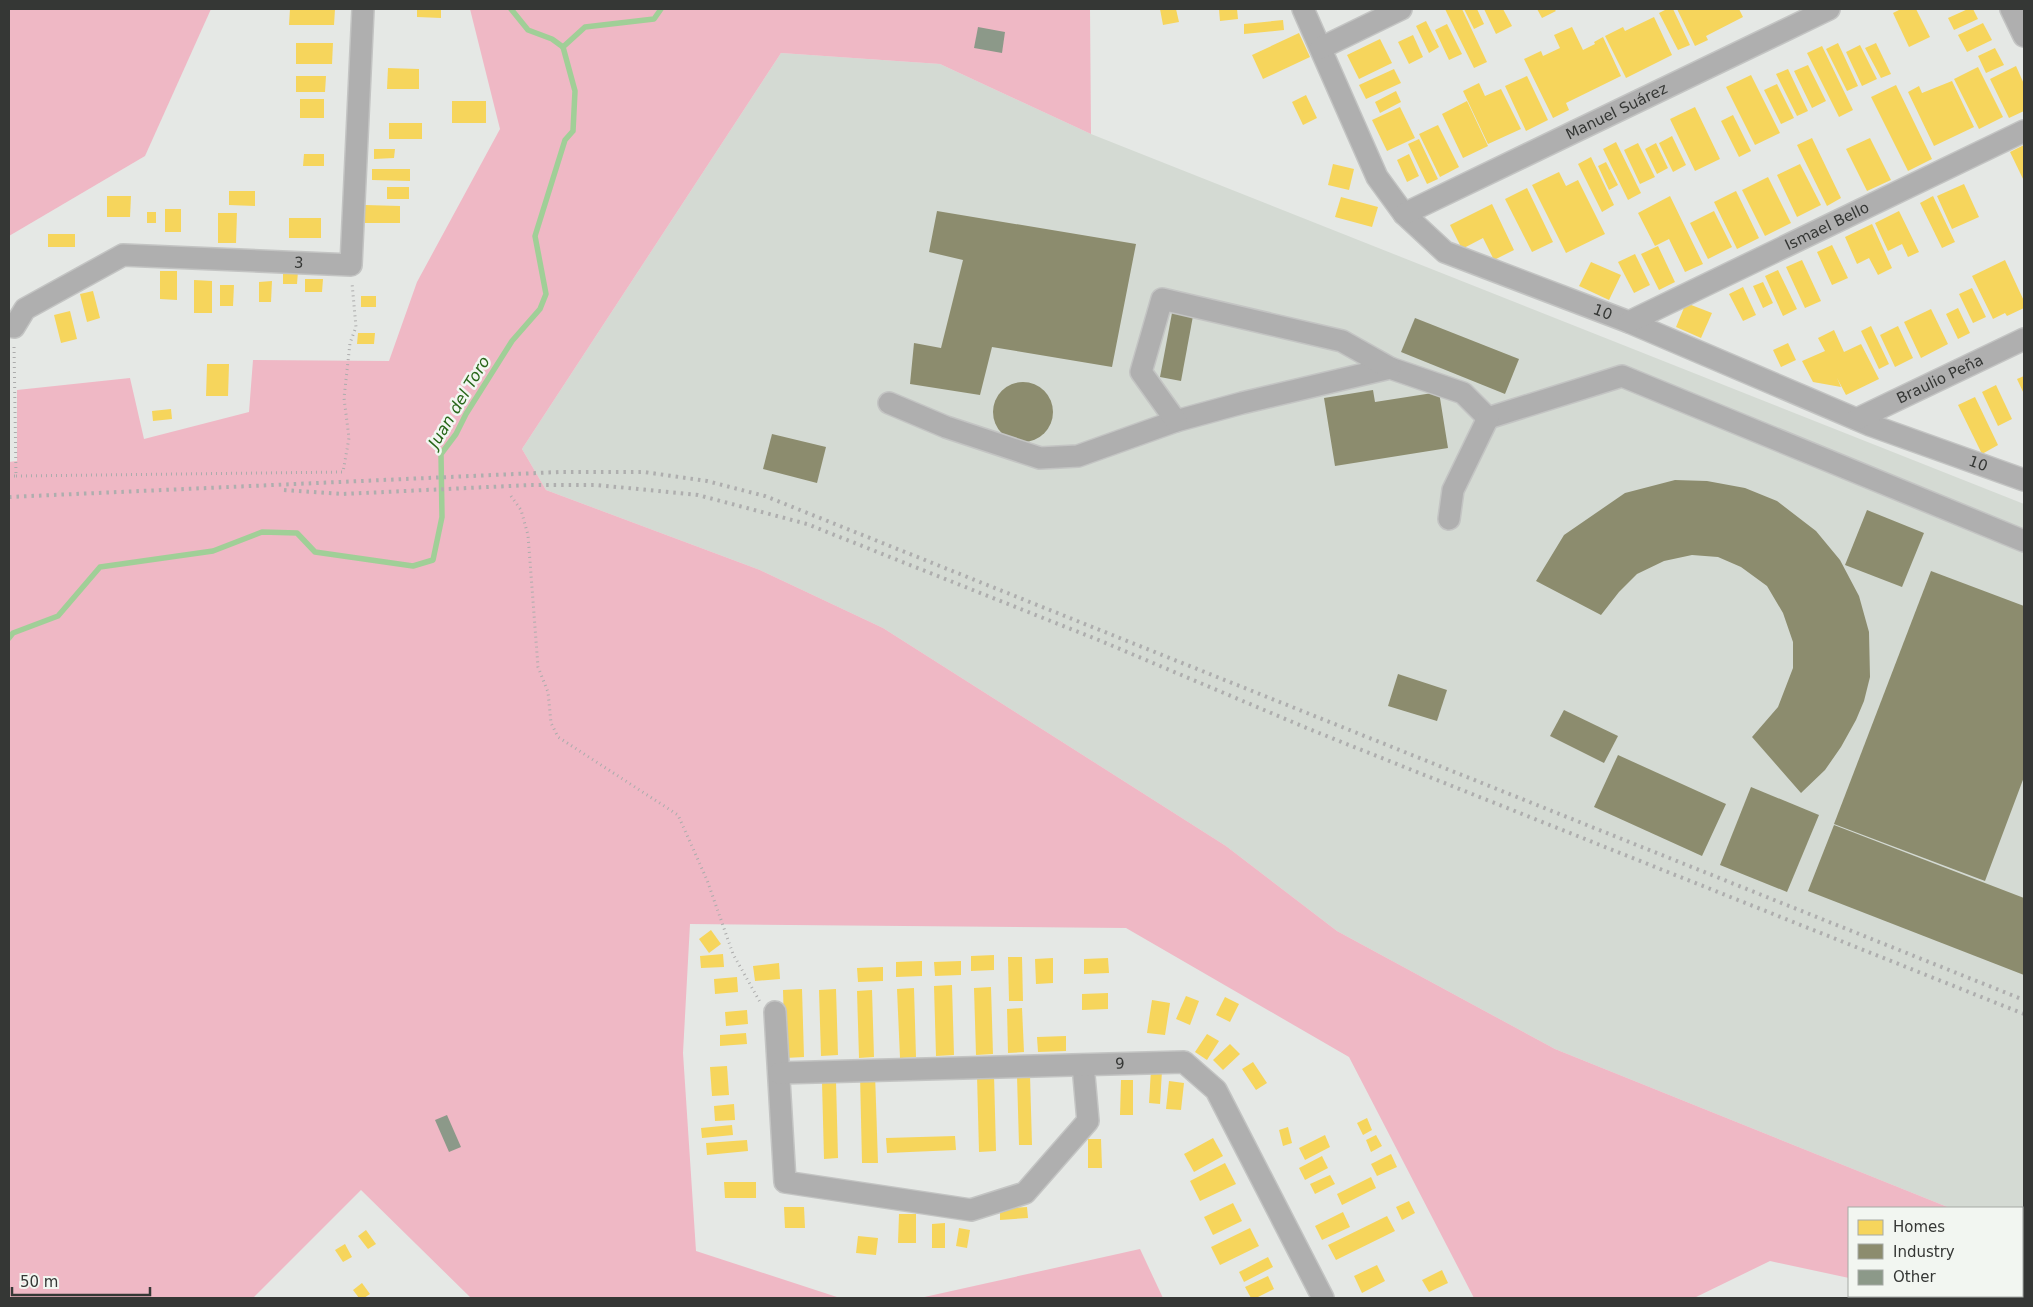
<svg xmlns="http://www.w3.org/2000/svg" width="2033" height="1307" viewBox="0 0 2033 1307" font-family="'DejaVu Sans',sans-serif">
<rect width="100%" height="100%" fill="#e5e8e5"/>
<polygon fill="#d4dad3" points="781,53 940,64 1091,134 2024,504 2024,1238 2022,1237 2022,1208 1950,1208 1555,1049 1337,931 1226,846 883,628 760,570 546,490 522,449"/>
<g fill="#efb8c5">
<polygon points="9,9 211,9 145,156 9,236"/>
<polygon points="470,9 1090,9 1091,134 940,64 781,53 522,449 546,490 760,570 883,628 1226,846 1337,931 1555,1049 1950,1208 1849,1208 1849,1278 1770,1261 1694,1298 1474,1298 1349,1057 1126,928 690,924 683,1053 696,1251 840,1298 471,1298 361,1190 253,1298 9,1298 9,462 17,461 17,390 130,378 144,439 249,412 253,360 389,361 417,282 500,129"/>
<polygon points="2022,1237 2024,1238 2024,1298 1941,1298 1931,1296 2022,1296"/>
<polygon points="1140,1249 1163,1298 920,1298"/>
</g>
<g fill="#f6d55c">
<polygon points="290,9 335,9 334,25 289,25"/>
<polygon points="417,9 441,9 441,18 417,17"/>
<polygon points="1160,9 1176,9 1179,22 1163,25"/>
<polygon points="1219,9 1237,9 1238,19 1220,21"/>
<polygon points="1445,9 1462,9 1487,62 1474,68"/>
<polygon points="1464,9 1477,9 1484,24 1474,29"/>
<polygon points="1484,9 1503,9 1512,26 1496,34"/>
<polygon points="1537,9 1554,9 1556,11 1542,18"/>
<polygon points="1667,9 1673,9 1690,45 1678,50 1659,13"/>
<polygon points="1677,9 1739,9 1743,17 1706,36 1708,40 1695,46"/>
<polygon points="1901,9 1916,9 1930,37 1909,47 1893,13"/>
<polygon points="1968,9 1973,9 1978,19 1954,30 1948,18"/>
<polygon points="1654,17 1672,55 1626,78 1605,36 1623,27 1625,31"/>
<polygon points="1283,20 1284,30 1244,34 1244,24"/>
<polygon points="1426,21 1439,47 1429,53 1416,26"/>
<polygon points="1983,23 1992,40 1967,52 1958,35"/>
<polygon points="1447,24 1462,54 1449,60 1435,30"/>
<polygon points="1572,27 1583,50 1595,44 1594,42 1603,37 1621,76 1566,103 1569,110 1553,118 1524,59 1541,51 1543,56 1560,48 1554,35"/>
<polygon points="1299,33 1310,57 1263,79 1252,55"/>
<polygon points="1413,35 1423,57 1409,64 1398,42"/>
<polygon points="1380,39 1392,63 1359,79 1347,55"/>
<polygon points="296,43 333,43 332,64 296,64"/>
<polygon points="1838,43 1858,86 1847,91 1826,49"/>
<polygon points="1876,43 1891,74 1881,78 1865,48"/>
<polygon points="1860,45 1877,79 1862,86 1846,52"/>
<polygon points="1822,46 1853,110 1839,117 1807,53"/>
<polygon points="1995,48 2004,65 1986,73 1978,56"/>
<polygon points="1808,65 1826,101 1812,108 1794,71"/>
<polygon points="2016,66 2024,84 2024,111 2009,118 1990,79"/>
<polygon points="1978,67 2003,117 1979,129 1954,79"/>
<polygon points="388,68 419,69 419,89 387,89"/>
<polygon points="1394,69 1401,83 1366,99 1359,85"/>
<polygon points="1788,69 1808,111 1797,116 1776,74"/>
<polygon points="1751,75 1780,133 1755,145 1726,87"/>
<polygon points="296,76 326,76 325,92 296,92"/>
<polygon points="1527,76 1548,120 1526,131 1505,86"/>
<polygon points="1952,81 1974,127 1934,146 1908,92 1919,86 1922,93"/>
<polygon points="1479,83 1485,96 1501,89 1521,129 1488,144 1463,91"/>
<polygon points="1777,84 1794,118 1781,124 1764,90"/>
<polygon points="1896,85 1932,159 1908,171 1871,97"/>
<polygon points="1396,91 1401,102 1380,113 1375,102"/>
<polygon points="1306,95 1317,118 1303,125 1292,102"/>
<rect x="300" y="99" width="24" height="19"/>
<rect x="452" y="101" width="34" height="22"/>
<polygon points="1467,101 1488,146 1463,158 1442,114"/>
<polygon points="1400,107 1415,138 1387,151 1372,120"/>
<polygon points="1695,107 1720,159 1695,171 1670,119"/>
<polygon points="1733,115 1751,151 1739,157 1721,121"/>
<rect x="389" y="123" width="33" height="16"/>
<polygon points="1438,125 1459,167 1440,177 1419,134"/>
<polygon points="1672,136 1686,165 1673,172 1659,143"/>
<polygon points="1812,138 1841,198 1827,206 1797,145"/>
<polygon points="1870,138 1891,180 1867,191 1846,149"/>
<polygon points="1419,139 1438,179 1427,184 1408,144"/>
<polygon points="1616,142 1641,193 1628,200 1603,149"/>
<polygon points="1638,143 1655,177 1640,184 1624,150"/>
<polygon points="1656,143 1668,168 1657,174 1645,149"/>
<polygon points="2024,145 2024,181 2010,152"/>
<polygon points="374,149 395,149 394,158 374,159"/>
<polygon points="304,154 324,154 324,166 303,166"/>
<polygon points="1409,154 1419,176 1407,182 1397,160"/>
<polygon points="1591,157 1614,205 1602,212 1578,164"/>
<polygon points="1606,162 1618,185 1609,190 1598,166"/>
<polygon points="1333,164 1354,169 1349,190 1328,185"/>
<polygon points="1800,164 1821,205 1797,217 1777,175"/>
<polygon points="372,169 410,169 410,181 372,180"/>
<polygon points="1559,172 1566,186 1578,180 1605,234 1566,253 1532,185"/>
<polygon points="1768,177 1791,223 1765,236 1742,190"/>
<polygon points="1964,184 1979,217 1952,229 1937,196"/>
<rect x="387" y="187" width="22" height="12"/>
<polygon points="1527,188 1553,242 1532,252 1505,199"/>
<polygon points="229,191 255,191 255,206 229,205"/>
<polygon points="1736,191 1759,238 1737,249 1714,202"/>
<polygon points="107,196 131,196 130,217 107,217"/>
<polygon points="1670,196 1703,264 1685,272 1669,239 1655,246 1638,213"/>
<polygon points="1933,196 1955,242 1942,248 1920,203"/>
<polygon points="1341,197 1378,207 1372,227 1335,217"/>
<polygon points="1492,204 1514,250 1494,260 1483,238 1462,249 1450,225"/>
<polygon points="365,205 400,206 400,223 365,223"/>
<rect x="165" y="209" width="16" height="23"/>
<polygon points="1714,211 1732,247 1708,259 1690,223"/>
<polygon points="1899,211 1919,252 1908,257 1902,244 1888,251 1875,223"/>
<rect x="147" y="212" width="9" height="11"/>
<polygon points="218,213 237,213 236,243 218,243"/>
<rect x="289" y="218" width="32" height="20"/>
<polygon points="1872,224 1892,268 1878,275 1869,258 1857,264 1845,237"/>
<rect x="48" y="234" width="27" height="13"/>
<polygon points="1832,245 1848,278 1832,285 1817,252"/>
<polygon points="1658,246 1675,282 1659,290 1641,254"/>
<polygon points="1635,254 1650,285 1634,293 1618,262"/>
<polygon points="1802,260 1821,301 1805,308 1786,267"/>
<polygon points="2005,260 2024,301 2024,308 2007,316 2005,313 1993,319 1972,276"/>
<polygon points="1591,262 1621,275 1609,300 1579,286"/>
<polygon points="1778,270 1797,309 1783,316 1765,276"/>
<polygon points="160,271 177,271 177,300 160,299"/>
<polygon points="283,271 298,271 297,284 283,284"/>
<polygon points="305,279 323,279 322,292 305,292"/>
<polygon points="194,280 212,281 212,313 194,313"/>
<polygon points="272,281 271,302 259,302 259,282"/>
<polygon points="1763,282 1773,303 1763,308 1753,286"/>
<polygon points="220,285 234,285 233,306 220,306"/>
<polygon points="1743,287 1756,315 1743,321 1729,294"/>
<polygon points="1972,288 1986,317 1973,323 1959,294"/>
<polygon points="93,291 100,318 87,322 80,294"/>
<rect x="361" y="296" width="15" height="11"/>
<polygon points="1686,303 1712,313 1701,338 1676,327"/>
<polygon points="1958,308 1970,333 1958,339 1946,314"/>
<polygon points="1931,309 1948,344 1921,358 1904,322"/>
<polygon points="70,311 77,339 61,343 54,315"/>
<polygon points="1871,326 1889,364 1879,369 1861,331"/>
<polygon points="1898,326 1913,358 1895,367 1880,335"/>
<polygon points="1834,330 1844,352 1861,344 1879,379 1846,395 1837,378 1841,387 1813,382 1802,361 1825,351 1818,338"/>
<polygon points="358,333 375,333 374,344 357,344"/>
<polygon points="1788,343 1796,360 1781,367 1773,350"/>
<polygon points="207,364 229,364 228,396 206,396"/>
<polygon points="2024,376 2024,394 2017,379"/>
<polygon points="1996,385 2012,419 1998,426 1982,392"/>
<polygon points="1975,397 1998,445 1982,454 1958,405"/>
<polygon points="171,409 172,419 153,421 152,411"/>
<polygon points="711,930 721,944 709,953 699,939"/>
<polygon points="723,954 724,967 701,968 700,956"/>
<polygon points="994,955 994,970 971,971 971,956"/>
<polygon points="1008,957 1022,957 1023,1001 1009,1001"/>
<polygon points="1053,958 1053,983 1036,984 1035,959"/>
<polygon points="1108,958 1109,973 1084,974 1084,959"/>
<polygon points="922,961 922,976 896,977 896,962"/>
<polygon points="961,961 961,975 935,976 934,962"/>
<polygon points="779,963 780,979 755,981 753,966"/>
<polygon points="883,967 883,981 858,982 857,968"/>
<polygon points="737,977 738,992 715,994 714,979"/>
<polygon points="952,985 954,1055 936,1056 934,986"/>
<polygon points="991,987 993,1054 976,1055 974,988"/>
<polygon points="914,988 916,1057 900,1058 897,989"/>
<polygon points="802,989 804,1057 785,1058 783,990"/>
<polygon points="836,989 838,1055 821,1056 819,990"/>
<polygon points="872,990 874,1057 859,1058 857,991"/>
<polygon points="1108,993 1108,1009 1082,1010 1082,994"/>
<polygon points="1186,996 1199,1001 1190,1025 1176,1019"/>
<polygon points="1225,997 1239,1004 1230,1022 1216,1015"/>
<polygon points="1152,1000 1170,1003 1165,1035 1147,1033"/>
<polygon points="1022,1008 1024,1052 1008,1053 1007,1009"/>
<polygon points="747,1010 748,1024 726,1026 725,1012"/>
<polygon points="746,1033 747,1044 720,1046 720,1035"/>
<polygon points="1207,1034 1219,1041 1207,1060 1195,1052"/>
<polygon points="1066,1036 1066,1051 1038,1052 1037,1037"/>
<polygon points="1230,1044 1240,1054 1223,1070 1213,1060"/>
<polygon points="1253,1062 1267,1083 1256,1090 1242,1069"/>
<polygon points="727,1066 729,1095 712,1096 710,1067"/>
<polygon points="1151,1070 1162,1071 1160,1104 1149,1103"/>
<polygon points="875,1073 878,1163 862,1163 860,1074"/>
<polygon points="994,1074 996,1151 979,1152 977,1075"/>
<polygon points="1030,1075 1032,1145 1019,1145 1017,1076"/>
<polygon points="1121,1080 1133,1080 1133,1115 1120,1115"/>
<polygon points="836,1081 838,1158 824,1159 822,1082"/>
<polygon points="1169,1081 1184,1083 1181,1110 1166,1109"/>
<polygon points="734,1104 735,1120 715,1121 714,1106"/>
<polygon points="1367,1118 1372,1130 1363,1135 1357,1123"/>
<polygon points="732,1125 733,1135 702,1138 701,1128"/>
<polygon points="1288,1127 1292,1143 1283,1146 1279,1130"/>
<polygon points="1325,1135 1330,1147 1305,1160 1299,1148"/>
<polygon points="1376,1135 1382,1146 1371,1152 1366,1140"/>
<polygon points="955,1136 956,1150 887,1153 886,1138"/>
<polygon points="1213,1138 1223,1156 1194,1172 1184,1154"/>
<polygon points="1088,1139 1101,1139 1102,1168 1088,1168"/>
<polygon points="747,1140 748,1151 707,1155 706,1143"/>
<polygon points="1391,1154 1397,1167 1377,1176 1371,1164"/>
<polygon points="1322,1156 1328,1168 1305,1180 1299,1168"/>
<polygon points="1225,1163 1236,1184 1200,1201 1190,1181"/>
<polygon points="1330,1175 1335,1184 1315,1194 1310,1184"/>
<polygon points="1371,1177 1376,1188 1342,1205 1337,1194"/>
<polygon points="724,1182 756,1182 756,1198 725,1198"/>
<polygon points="1409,1201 1415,1213 1402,1220 1396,1207"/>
<polygon points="1233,1203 1242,1221 1213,1235 1204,1217"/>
<polygon points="784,1207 804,1207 805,1228 785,1228"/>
<polygon points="1027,1207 1028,1218 1000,1220 1000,1209"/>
<polygon points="1343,1212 1350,1227 1322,1240 1315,1226"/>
<polygon points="899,1214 916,1214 916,1243 898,1243"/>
<polygon points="1387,1216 1395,1231 1336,1260 1328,1245"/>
<polygon points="945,1223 945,1248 932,1248 932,1224"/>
<polygon points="959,1228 970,1230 967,1248 956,1246"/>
<polygon points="1250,1228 1259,1246 1220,1265 1211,1247"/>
<polygon points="366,1230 376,1244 368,1249 358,1236"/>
<polygon points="858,1236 878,1238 876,1255 856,1253"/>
<polygon points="345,1244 352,1257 343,1262 335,1250"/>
<polygon points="1268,1257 1273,1267 1244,1282 1239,1272"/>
<polygon points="1377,1265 1385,1281 1362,1293 1354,1276"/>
<polygon points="1442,1270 1448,1283 1429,1292 1422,1280"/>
<polygon points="1268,1276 1274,1289 1256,1298 1251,1298 1245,1287"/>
<polygon points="362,1283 370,1294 364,1298 359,1298 353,1290"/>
</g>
<g fill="#8c8c6e">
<polygon points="937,211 1136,244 1112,367 992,347 980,395 910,384 914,343 941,348 963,260 929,252"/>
<polygon points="1172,313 1193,316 1181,381 1160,377"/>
<polygon points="1415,318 1519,359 1505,394 1401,352"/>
<circle cx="1023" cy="412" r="30"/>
<polygon points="1373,390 1375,402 1439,392 1448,448 1335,466 1324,398"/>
<polygon points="772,434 826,447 817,483 763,469"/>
<polygon points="1675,480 1707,481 1745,488 1777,501 1816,531 1840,560 1859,596 1869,632 1870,677 1864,701 1856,720 1841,747 1825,770 1801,793 1752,737 1778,707 1793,668 1793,642 1783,613 1767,586 1741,567 1718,557 1692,555 1664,561 1637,574 1619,592 1601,615 1536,581 1564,535 1625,493"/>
<polygon points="1867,510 1924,533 1902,587 1845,565"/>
<polygon points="1931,571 2024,606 2024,777 1985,881 1834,824"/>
<polygon points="1398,674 1447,690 1437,721 1388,706"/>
<polygon points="1564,710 1618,736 1604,763 1550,736"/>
<polygon points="1618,755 1726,804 1702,856 1594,807"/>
<polygon points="1751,787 1819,815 1787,892 1720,865"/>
<polygon points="1834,825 2024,898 2024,975 1808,891"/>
</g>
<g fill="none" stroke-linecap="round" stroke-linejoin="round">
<g stroke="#a0cf97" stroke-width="5.5">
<polyline points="511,9 528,30 552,39 563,47"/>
<polyline points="563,47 585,27 654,19 661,9"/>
<polyline points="9,638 13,633 58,616 100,567 213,551 262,532 297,533 315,552 413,566 433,560 442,517 441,454 456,434 466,414 512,341 540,309 546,294 535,236 565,140 573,131 575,91 563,47"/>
</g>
</g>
<g fill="#8c9989">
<polygon points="978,27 1005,32 1002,53 974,48"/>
<polygon points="447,1115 461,1147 449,1152 435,1120"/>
</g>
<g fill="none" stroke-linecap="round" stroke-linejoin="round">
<g stroke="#c3c4c3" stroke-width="24">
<g id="minor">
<path id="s1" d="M1303,9L1377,177L1404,214L1445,252L1629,322L1870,425L2024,480"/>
<polyline points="2011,9 2024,36"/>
<polyline points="1321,48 1401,9"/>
<path id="s2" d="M1404,214L1829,9"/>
<path id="s3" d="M1629,322L2024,131"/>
<path id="s4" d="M14,327L25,309L123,255L351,265L363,9"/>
<polyline points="889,403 946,427 1040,458 1078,456 1176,421 1242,403 1390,368 1463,393 1488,418 1622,376 2024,541"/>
<path id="s5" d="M1857,419L2024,339"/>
<polyline points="1176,421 1141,372 1162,299 1342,341 1390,368"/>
<polyline points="1449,519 1453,490 1488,418"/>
<polyline points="775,1012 785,1182 971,1210 1025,1193 1088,1121 1083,1065"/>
<path id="s6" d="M779,1073L1184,1062L1216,1090L1323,1298"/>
</g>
</g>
<g stroke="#acacac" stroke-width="3" stroke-dasharray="1 4" stroke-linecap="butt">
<polyline points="9,476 16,476 14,345"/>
<polyline points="16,476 343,472 349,438 344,398 350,343 356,327 352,283"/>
<polyline points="511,496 521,510 528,535 538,667 548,692 551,723 558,737 678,815 707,880 733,954 760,1002"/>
</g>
<use href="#minor" stroke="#afafaf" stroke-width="21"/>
<g stroke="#aeaeae" stroke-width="4" stroke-dasharray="2.5 5" stroke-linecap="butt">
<polyline points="284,490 343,494 530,485 597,485 698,495 807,524 1101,641 1309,729 2024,1014"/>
<polyline points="9,497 559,472 644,472 707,481 765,496 2024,1000"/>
</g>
</g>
<g text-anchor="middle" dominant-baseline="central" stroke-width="5" stroke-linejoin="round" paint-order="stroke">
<g font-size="15" fill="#353735" stroke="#f2f6f1">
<text stroke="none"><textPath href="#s2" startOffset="236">Manuel Suárez</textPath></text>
<text stroke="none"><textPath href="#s3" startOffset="220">Ismael Bello</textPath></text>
<text stroke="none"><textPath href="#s4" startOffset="309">3</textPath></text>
<text stroke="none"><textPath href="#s1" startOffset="454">10</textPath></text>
<text stroke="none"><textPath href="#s5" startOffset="92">Braulio Peña</textPath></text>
<text stroke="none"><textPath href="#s1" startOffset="859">10</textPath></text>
<text stroke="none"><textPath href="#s6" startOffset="341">9</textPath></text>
</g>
<g font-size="16" font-style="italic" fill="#276619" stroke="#f2f6f1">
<text transform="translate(459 402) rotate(-59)">Juan del Toro</text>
</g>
</g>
<rect width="2033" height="1307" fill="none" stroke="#353735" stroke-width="20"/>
<rect x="1848" y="1207" width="175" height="90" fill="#f2f6f1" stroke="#a6aaa6"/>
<rect x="1858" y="1220" width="25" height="15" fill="#f6d55c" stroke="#a6aaa6"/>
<text x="1893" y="1232" font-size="15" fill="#353735">Homes</text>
<rect x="1858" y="1244" width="25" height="15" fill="#8c8c6e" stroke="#a6aaa6"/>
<text x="1893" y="1257" font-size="15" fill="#353735">Industry</text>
<rect x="1858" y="1270" width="25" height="15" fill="#8c9989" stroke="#a6aaa6"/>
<text x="1893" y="1282" font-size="15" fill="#353735">Other</text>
<path d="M12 1287v8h138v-8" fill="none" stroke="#353735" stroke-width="2.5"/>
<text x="20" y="1287" font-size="15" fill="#353735" stroke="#f2f6f1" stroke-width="4" paint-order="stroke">50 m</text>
</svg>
